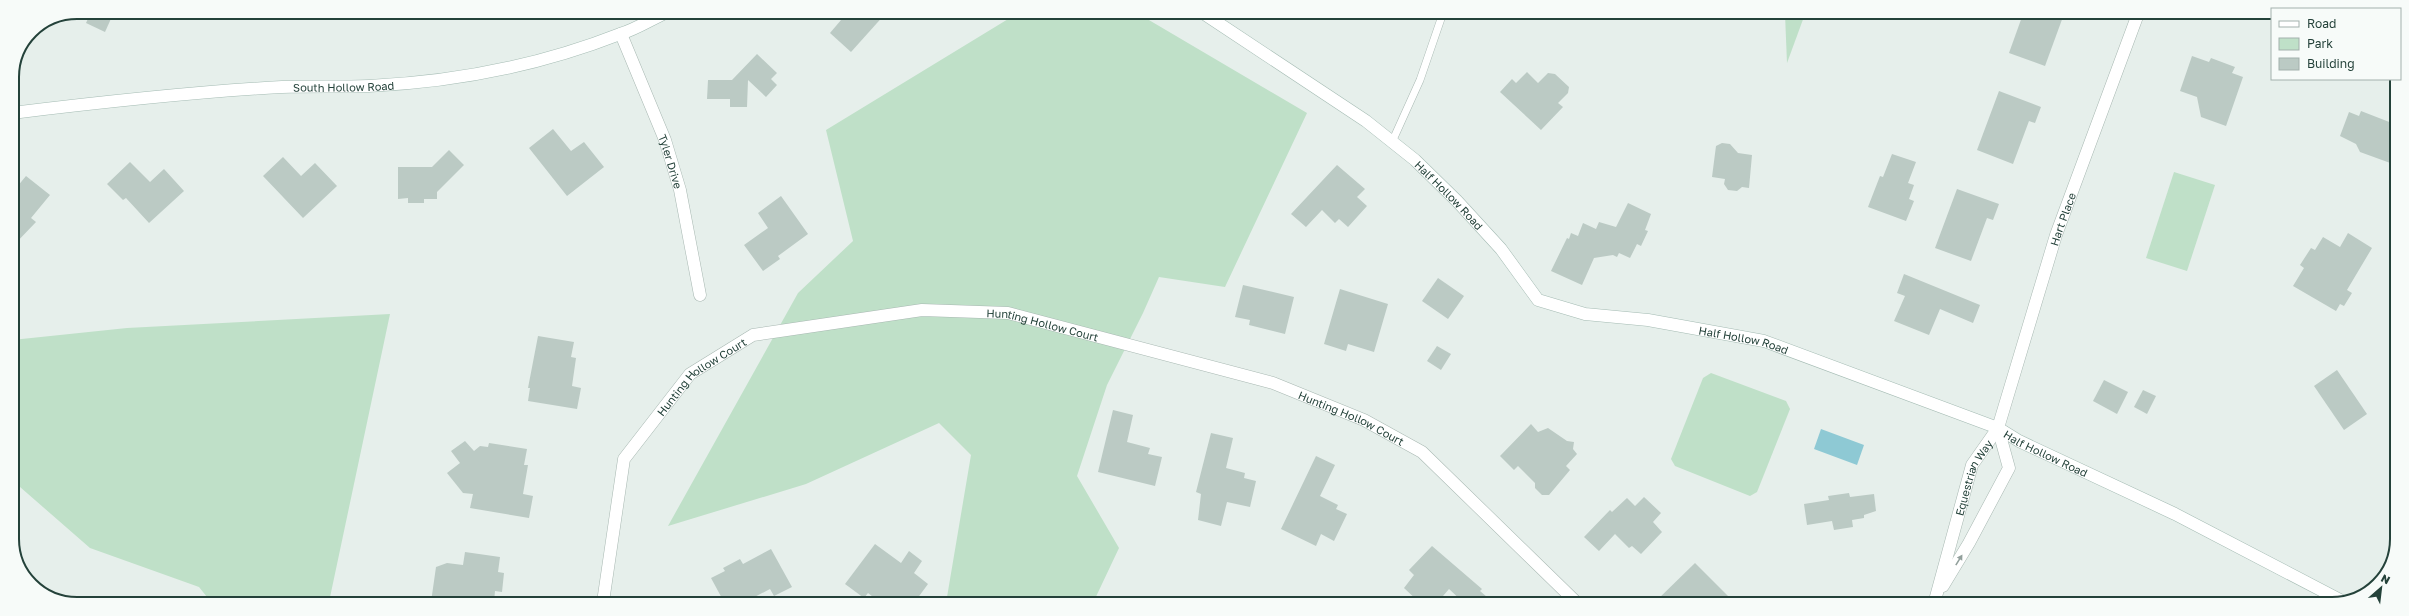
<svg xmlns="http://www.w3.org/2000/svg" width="2409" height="616" viewBox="0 0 2409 616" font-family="'Golos Text',sans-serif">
<rect width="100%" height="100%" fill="#e6efeb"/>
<g fill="#bfe0c8">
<polygon points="1018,13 1137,13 1307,113 1225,287 1159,277 1143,313 1107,385 1077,476 1119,548 1093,603 946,603 971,455 939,423 806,484 668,526 798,293 853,241 826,130"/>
<polygon points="1785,14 1805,14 1787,63"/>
<polygon points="2174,172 2215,185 2187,271 2146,258"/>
<polygon points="390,314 329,602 211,602 199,587 90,548 12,480 12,340 127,328"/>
<polygon points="1711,373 1786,401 1790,409 1757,492 1750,496 1675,466 1671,459 1703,378"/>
</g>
<polygon fill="#8ec9d4" points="1821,429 1864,445 1857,465 1814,449"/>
<g fill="#bbcac4">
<polygon points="91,12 114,12 105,32 86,23"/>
<polygon points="847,13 886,13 851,52 830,33"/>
<polygon points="2023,14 2064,14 2045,66 2009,53"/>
<polygon points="757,54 777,73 771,79 777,85 766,97 748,80 747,107 730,107 730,99 707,99 708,80 732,80"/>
<polygon points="2192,56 2209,62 2211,58 2235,67 2232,73 2243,77 2226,126 2201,117 2197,97 2180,91"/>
<polygon points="1527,72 1538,83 1548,73 1555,74 1569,87 1568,93 1558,103 1563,107 1541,130 1500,92 1512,79 1516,83"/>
<polygon points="1999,91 2041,107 2035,123 2029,121 2013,164 1977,150"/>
<polygon points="2361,111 2397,125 2396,155 2393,164 2360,152 2356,144 2340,136 2349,112 2359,116"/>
<polygon points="553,129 571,151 584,142 604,167 567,196 529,148"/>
<polygon points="1722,143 1730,144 1738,153 1752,155 1749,188 1742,187 1737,191 1728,190 1724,184 1725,179 1712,177 1716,146"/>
<polygon points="449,150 464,165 437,192 437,199 424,199 424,203 408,203 408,198 398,199 398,167 432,167"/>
<polygon points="1892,154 1916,162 1908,183 1914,185 1909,199 1914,201 1906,221 1868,207 1880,176 1883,177"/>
<polygon points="283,157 301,176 315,163 337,186 303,218 263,176"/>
<polygon points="130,162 150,182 164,169 184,191 149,223 126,198 123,200 107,184"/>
<polygon points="1337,165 1365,189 1357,197 1367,206 1348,227 1339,219 1335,223 1322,210 1306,227 1291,214"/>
<polygon points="26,176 50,195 31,218 36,222 12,247 12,193"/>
<polygon points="1957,189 1999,204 1993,220 1987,218 1971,261 1935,248"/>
<polygon points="781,196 808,234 778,256 780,259 763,271 744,245 768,228 758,213"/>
<polygon points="1628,203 1651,214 1645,230 1648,231 1641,246 1637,244 1630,258 1619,253 1617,257 1613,255 1594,258 1582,285 1551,271 1567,238 1569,239 1571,233 1578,236 1583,223 1596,229 1599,222 1616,227"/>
<polygon points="2348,233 2372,248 2347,290 2352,293 2344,306 2340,304 2336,311 2293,286 2304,268 2300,265 2311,248 2315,250 2323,237 2340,247"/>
<polygon points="1904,274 1980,305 1973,323 1940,309 1929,335 1894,321 1905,296 1897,293"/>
<polygon points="1438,278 1464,296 1448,319 1422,301"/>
<polygon points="1243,285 1294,297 1285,334 1249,325 1250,320 1235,317"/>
<polygon points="1340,289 1388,304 1374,352 1348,344 1346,351 1324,344"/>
<polygon points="538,336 574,342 571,357 576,358 572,386 581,388 577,409 528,401 530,388 528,388"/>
<polygon points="1437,346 1451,354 1441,370 1427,361"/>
<polygon points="2337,370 2367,414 2344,430 2314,386"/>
<polygon points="2104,380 2128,392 2117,414 2093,401"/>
<polygon points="2143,390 2156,396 2147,414 2134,407"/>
<polygon points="1113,410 1133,415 1127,442 1150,448 1148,454 1162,457 1155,486 1098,472"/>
<polygon points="1531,424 1538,432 1548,428 1567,441 1574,442 1573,449 1577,454 1566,466 1570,470 1549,495 1542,495 1535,488 1535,483 1518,466 1514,470 1500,456"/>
<polygon points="1211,433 1233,438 1226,468 1245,473 1244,478 1256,481 1250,507 1227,502 1221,526 1198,520 1201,494 1196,492"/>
<polygon points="465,441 474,451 480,446 488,447 489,443 527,449 524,465 528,465 523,494 533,496 529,518 470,508 473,494 463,493 447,473 460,463 451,451"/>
<polygon points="1316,456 1335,465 1320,496 1338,505 1336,509 1347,514 1334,541 1321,534 1316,546 1281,529"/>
<polygon points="1849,493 1850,497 1874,494 1876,511 1864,515 1864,518 1852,520 1853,527 1834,530 1832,521 1807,525 1804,504 1829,500 1828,496"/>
<polygon points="1644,497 1661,513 1653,522 1662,532 1641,554 1632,546 1629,548 1615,534 1599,551 1584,537 1610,510 1612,512 1627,498 1635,506"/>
<polygon points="875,544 901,563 909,551 922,561 914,573 928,584 914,603 881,603 868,593 864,598 845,584"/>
<polygon points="1432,546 1482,589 1480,591 1494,603 1464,603 1449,589 1437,603 1420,603 1404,588 1414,575 1409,570"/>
<polygon points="771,549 792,587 774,596 770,589 745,602 724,602 711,578 725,571 723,568 740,559 743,564"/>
<polygon points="465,552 500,557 498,572 504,573 502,592 495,591 494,602 431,602 436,567 447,563 463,565"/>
<polygon points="1695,563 1735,603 1654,603"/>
</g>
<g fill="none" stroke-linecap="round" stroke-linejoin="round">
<g stroke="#a8b8b2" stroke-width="8">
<polyline id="lane" points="1392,142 1420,80 1443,13"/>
</g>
<g stroke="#a8b8b2" stroke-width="13">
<g id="street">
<path id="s1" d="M621,34L665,140L680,190L700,295"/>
<polyline points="1943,586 1969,543 2009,468 1998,428"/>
<path id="s2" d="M603,602L624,459L690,374L753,335L922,310L1008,313L1273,383L1364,420L1422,452L1577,603"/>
<path id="s3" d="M1934,604L1972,465L1998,428L2056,235L2138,14"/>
</g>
</g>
<g stroke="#a4bbb3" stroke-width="13">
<g id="secondary">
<path id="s4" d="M1203,13L1366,121L1415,160L1457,201L1501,249L1538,300L1585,314L1648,320L1764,341L1998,428L2019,441L2175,514L2342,601"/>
<path id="s5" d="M12,113C102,102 191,92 282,87C311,86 340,87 369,86C453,82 541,65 620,34C636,29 650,20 665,13"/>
</g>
</g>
<use href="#lane" stroke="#fff" stroke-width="7"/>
<use href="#street" stroke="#fff" stroke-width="12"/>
<use href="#secondary" stroke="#fff" stroke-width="12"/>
</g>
<defs><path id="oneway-solid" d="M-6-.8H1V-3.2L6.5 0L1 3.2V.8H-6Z"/></defs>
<use fill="#92a09c" href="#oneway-solid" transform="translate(1959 560) rotate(-58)"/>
<g text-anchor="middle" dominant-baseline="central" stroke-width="3" stroke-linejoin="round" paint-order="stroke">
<g font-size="11" fill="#24423a" stroke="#f7fbf9">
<text stroke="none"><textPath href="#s5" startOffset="333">South Hollow Road</textPath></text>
<text stroke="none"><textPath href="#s1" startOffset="137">Tyler Drive</textPath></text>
<text stroke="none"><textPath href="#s4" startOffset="307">Half Hollow Road</textPath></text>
<text stroke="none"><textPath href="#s3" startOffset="408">Hart Place</textPath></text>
<text stroke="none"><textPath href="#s2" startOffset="619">Hunting Hollow Court</textPath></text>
<text stroke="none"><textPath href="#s4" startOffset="655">Half Hollow Road</textPath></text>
<text stroke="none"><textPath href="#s2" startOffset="259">Hunting Hollow Court</textPath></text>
<text stroke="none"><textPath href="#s2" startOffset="943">Hunting Hollow Court</textPath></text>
<text stroke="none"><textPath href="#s4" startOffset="979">Half Hollow Road</textPath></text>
<text stroke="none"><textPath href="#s3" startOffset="133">Equestrian Way</textPath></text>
</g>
</g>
<path d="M0 0H2409V616H0ZM77 19H2332A58 58 0 0 1 2390 77V539A58 58 0 0 1 2332 597H77A58 58 0 0 1 19 539V77A58 58 0 0 1 77 19Z" fill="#f7fbf9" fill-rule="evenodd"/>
<path fill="none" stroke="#24423a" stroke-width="2" d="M77 19H2332A58 58 0 0 1 2390 77V539A58 58 0 0 1 2332 597H77A58 58 0 0 1 19 539V77A58 58 0 0 1 77 19Z"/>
<rect x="2271" y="8" width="130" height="72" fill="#f7fbf9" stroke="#a3b1ad"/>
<rect x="2279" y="21" width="20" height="6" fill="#ffffff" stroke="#a3b1ad"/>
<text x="2307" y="28" font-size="12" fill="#24423a">Road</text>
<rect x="2279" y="38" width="20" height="12" fill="#bfe0c8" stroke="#a3b1ad"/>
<text x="2307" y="48" font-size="12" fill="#24423a">Park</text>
<rect x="2279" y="58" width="20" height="12" fill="#bbcac4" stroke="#a3b1ad"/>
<text x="2307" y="68" font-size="12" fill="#24423a">Building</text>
<g transform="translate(2381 588) rotate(28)" stroke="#f7fbf9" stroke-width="3" paint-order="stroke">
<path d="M0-3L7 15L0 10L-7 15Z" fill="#24423a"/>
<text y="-6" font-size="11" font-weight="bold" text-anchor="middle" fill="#24423a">N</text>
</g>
</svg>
